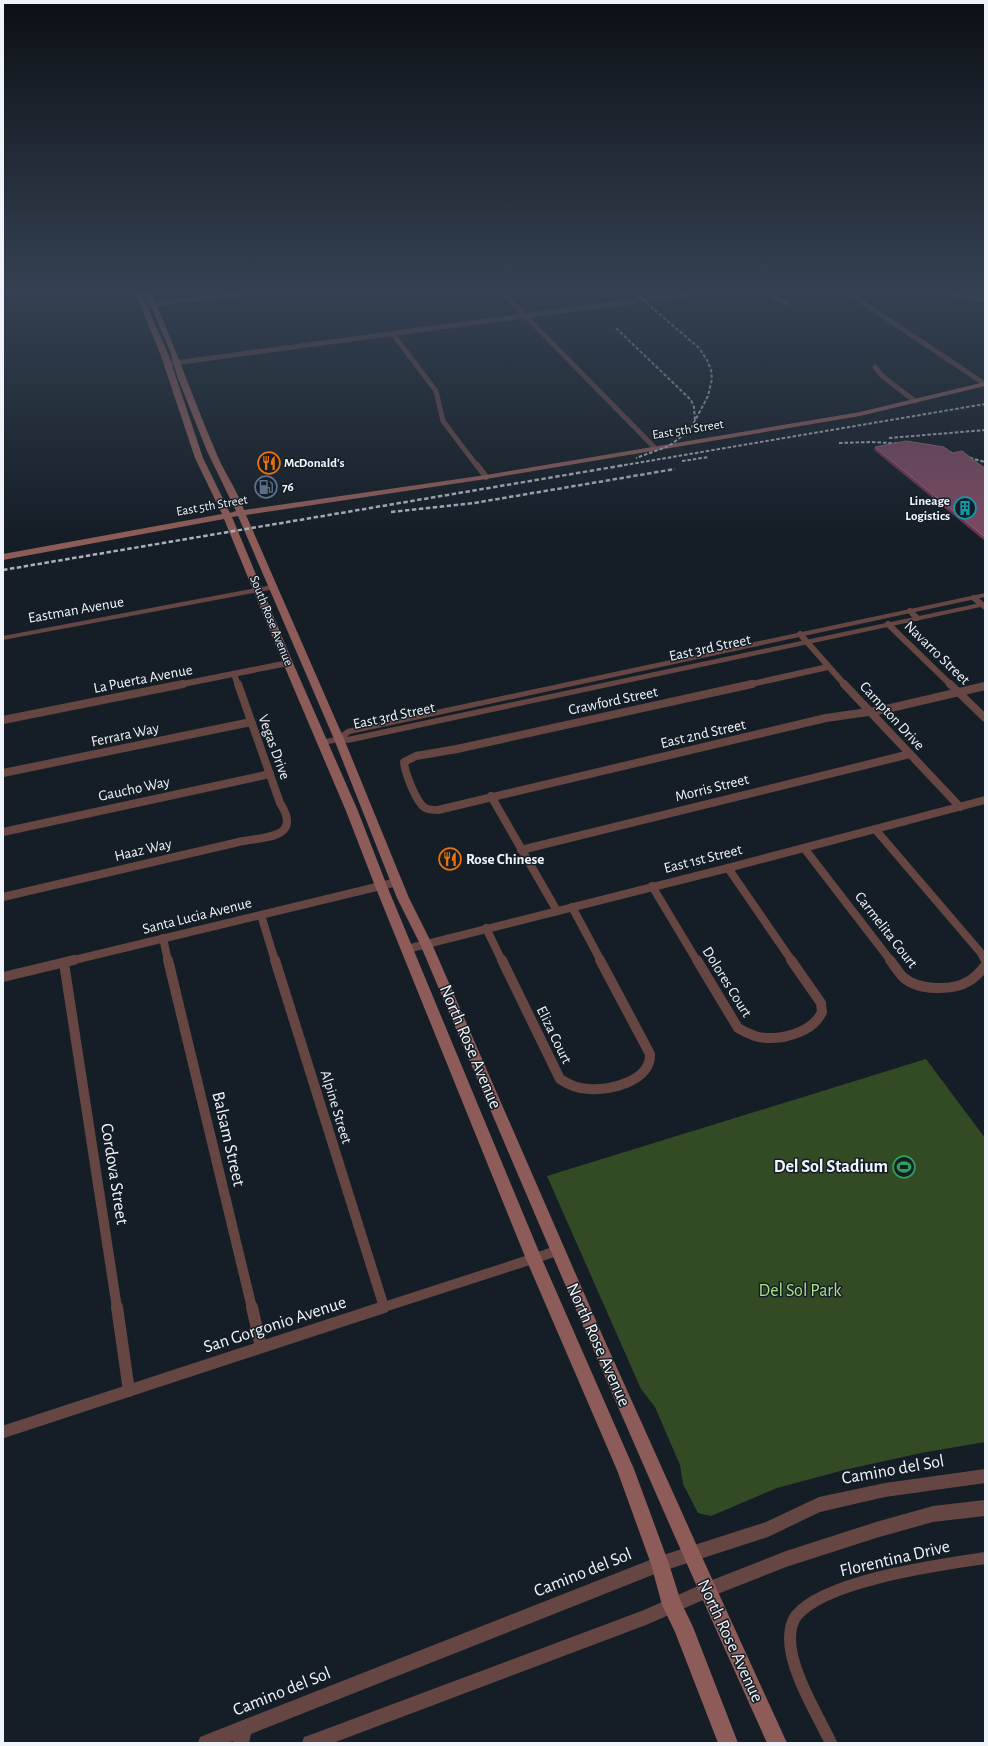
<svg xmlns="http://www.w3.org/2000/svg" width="988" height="1746" viewBox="0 0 988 1746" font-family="'Alegreya Sans',sans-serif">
<rect width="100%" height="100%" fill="#151e26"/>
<polygon fill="#334b25" points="926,1059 985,1138 985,1442 921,1453 844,1470 777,1488 711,1516 698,1513 683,1484 680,1465 655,1407 641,1389 547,1176"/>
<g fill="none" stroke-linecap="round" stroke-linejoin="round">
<g stroke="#654643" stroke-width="5">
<polyline points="502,292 655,448"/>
<polyline points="767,292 777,299 787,303"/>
<polyline points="847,292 985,384"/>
<polyline points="943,292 985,300"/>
<polyline points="144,305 252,292"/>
<polyline points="393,334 436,391 443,421 477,466"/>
<polyline points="167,364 702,292"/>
<polyline points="875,367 882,376 915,401"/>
</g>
<g stroke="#654643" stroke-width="6">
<polyline points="477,465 486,477"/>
<polyline points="974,598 985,607"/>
<polyline points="910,611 917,618"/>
<polyline points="888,624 951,685"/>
<polyline points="800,634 845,685"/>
<polyline points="234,674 238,685"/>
<polyline points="178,685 288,663"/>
<polyline points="747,685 828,667"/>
</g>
<g stroke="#654643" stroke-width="8">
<path d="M752,684L457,749L416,756L404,762C405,773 416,802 425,808C429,810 434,810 438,810L826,718L882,710L985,686"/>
<polyline points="844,684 960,807"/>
<polyline points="950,684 985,718"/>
<polyline points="3,720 183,684"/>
<polyline points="3,773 251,722"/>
<polyline points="491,796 557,911"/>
<polyline points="875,829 981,953 985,961"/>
<polyline points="3,832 270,774"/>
<polyline points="804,848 891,961"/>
<polyline points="521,850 910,754"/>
<polyline points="728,868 792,961"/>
<polyline points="652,886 697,961"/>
<path d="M3,897L243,841C268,837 302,837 280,803L238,684"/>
<polyline points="572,907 601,961"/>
<polyline points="261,915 275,961"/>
<polyline points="486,928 502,961"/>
<polyline points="163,938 168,961"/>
<polyline points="407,949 728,868 985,800"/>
<polyline points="70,961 397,882"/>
</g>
<g stroke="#654643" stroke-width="10">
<polyline points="168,960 252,1308"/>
<polyline points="275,960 384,1307"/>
<path d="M502,960L560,1079C569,1085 578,1089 589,1089C610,1091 651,1081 650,1054L600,960"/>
<path d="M697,960L738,1028C743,1031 749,1034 755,1036C776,1042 812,1034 822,1012L821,1003L791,960"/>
<path d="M890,960C894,965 898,972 903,977C918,991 953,991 969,981C976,977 980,972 985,966"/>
<polyline points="64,963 117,1308"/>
<polyline points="3,977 74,960"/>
<polyline points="381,1308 557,1251"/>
</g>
<g stroke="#654643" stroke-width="12">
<polyline points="117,1307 129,1391"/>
<polyline points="252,1307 261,1347"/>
<polyline points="3,1432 384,1307"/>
<path d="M831,1743C817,1714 790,1670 790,1639C790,1632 791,1623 796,1616C825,1580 939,1565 985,1558"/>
</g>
<g fill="#654643" fill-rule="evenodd">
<polygon points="272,585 275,585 275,589 3,640 3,636"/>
<polygon points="985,593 985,597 350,734 347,737 985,602 985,606 348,743 339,742 323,745 319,742 320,740 336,737 347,729"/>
<polygon points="985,1469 985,1483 885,1497 820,1512 768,1537 660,1572 251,1734 249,1743 233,1743 233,1741 227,1743 198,1743 200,1737 243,1720 660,1556 766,1522 819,1497 885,1483"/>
<polygon points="985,1500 985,1516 933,1522 876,1538 786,1567 710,1597 646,1625 333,1743 302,1743 304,1737 310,1735 644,1610 707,1582 786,1551 876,1522 933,1506"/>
</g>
<path fill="#8d5c58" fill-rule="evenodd" d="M135,292H141L169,356L203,458L230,513L236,511L207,451L177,376L170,351L145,292H151C174,344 193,398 215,450C223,471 237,489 244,510L486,475L860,412L985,382V386L860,416L486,479L246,515L344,739L409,898L432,944L604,1339L697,1546L787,1743H767C647,1478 533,1211 420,944L397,898L334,739L238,516L232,517L293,663L358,811L387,886L542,1259L634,1469L669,1564L681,1602L693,1627L738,1743H718L675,1632L662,1605L651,1564L617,1470L526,1259L375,886L346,811L283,663L224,519L3,560V554L222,514L195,458L161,356Z"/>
<g stroke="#abb1b8" stroke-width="2" stroke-dasharray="3.5 2" stroke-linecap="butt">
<polyline points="634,292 699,348 707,360 711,370 712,379 708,396 690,430 669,446 636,458"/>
<polyline points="616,328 691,400 694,407 695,421"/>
<polyline points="889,438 985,430"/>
<polyline points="839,443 871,442 907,444"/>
<polyline points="938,449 985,462"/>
<polyline points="682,461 709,457"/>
<polyline points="619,466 985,404"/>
</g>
<g stroke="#abb1b8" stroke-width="2.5" stroke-dasharray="4.5 2.5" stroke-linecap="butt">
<polyline points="391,512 474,503 675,469"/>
<polyline points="3,570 625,465"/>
</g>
</g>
<polygon fill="#6f344e" points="875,447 952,453 983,467 985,467 985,541 874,450"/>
<polygon fill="#7c4960" stroke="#8e6478" points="906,441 944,447 952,453 962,451 983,467 985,467 985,537 875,447"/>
<linearGradient id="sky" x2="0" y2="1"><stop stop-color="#0c1015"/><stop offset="0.54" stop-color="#354152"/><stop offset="1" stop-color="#354152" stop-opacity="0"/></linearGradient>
<rect width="988" height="536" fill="url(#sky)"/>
<defs>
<g id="restaurant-ring" transform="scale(1.15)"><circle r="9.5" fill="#151e26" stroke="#e8710a" stroke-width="1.5"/><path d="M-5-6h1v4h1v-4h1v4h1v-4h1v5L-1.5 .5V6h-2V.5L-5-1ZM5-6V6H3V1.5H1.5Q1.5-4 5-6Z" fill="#e8710a"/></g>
<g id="fuel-ring" transform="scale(1.15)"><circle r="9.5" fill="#151e26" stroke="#5c6f8a" stroke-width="1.5"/><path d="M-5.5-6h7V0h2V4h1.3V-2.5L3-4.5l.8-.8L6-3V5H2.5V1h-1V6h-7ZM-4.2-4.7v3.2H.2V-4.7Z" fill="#5c6f8a"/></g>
<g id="building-ring" transform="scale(1.15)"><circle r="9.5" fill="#151e26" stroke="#0f9aa8" stroke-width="1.5"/><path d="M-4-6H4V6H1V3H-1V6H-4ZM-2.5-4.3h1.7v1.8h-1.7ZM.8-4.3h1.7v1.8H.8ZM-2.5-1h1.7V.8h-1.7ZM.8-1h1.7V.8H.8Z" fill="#0f9aa8"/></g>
<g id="stadium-ring" transform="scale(1.15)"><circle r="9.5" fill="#151e26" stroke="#2e9e5b" stroke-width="1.5"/><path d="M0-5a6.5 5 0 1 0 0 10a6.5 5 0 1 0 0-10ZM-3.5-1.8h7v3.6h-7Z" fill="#2e9e5b"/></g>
</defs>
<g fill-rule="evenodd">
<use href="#restaurant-ring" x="269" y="463"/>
<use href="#fuel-ring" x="266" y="487"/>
<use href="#building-ring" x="965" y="508"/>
<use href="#restaurant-ring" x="450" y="859"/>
<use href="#stadium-ring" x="904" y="1167"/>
</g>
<g text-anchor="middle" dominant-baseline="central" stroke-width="3" stroke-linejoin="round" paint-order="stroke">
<g font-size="13" fill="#eff4fa" stroke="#151e26">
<text transform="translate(688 430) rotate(-9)">East 5th Street</text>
<text transform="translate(212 506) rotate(-10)">East 5th Street</text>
<text transform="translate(271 621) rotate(68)">South Rose Avenue</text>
</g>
<g font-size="13" font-weight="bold" fill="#eff4fa" stroke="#151e26" text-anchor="start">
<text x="284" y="463">McDonald's</text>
<text x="282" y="487">76</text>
<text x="950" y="501" text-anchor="end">Lineage<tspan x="950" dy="15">Logistics</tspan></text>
</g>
<g font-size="15" fill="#eff4fa" stroke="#151e26">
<text transform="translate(76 610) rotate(-10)">Eastman Avenue</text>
<text transform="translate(710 648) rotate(-12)">East 3rd Street</text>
<text transform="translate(937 653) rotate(44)">Navarro Street</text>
<text transform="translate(143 679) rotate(-11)">La Puerta Avenue</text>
<text transform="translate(613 701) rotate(-12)">Crawford Street</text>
<text transform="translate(394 716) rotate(-12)">East 3rd Street</text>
<text transform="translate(892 716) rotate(47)">Campton Drive</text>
<text transform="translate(703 734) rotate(-13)">East 2nd Street</text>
<text transform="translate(125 735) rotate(-12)">Ferrara Way</text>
<text transform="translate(274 747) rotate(70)">Vegas Drive</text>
<text transform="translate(712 788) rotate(-14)">Morris Street</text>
<text transform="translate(134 789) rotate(-12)">Gaucho Way</text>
<text transform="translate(143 850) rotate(-13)">Haaz Way</text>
<text transform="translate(703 859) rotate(-14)">East 1st Street</text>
<text transform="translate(197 916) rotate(-14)">Santa Lucia Avenue</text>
<text transform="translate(886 930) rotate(52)">Carmelita Court</text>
<text transform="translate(727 982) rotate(58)">Dolores Court</text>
<text transform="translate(554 1035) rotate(64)">Eliza Court</text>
<text transform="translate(336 1107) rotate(73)">Alpine Street</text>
</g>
<g font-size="15" font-weight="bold" fill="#eff4fa" stroke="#151e26" text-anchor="start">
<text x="466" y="859">Rose Chinese</text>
</g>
<g font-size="18" fill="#eff4fa" stroke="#151e26">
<text transform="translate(470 1047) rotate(67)">North Rose Avenue</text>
<text transform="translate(228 1139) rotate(77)">Balsam Street</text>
<text transform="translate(114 1174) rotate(81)">Cordova Street</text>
<text transform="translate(275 1325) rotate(-18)">San Gorgonio Avenue</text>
<text transform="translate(598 1345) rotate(66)">North Rose Avenue</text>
<text transform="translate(893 1470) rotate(-10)">Camino del Sol</text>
<text transform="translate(895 1559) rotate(-13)">Florentina Drive</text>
<text transform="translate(583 1573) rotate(-22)">Camino del Sol</text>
<text transform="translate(730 1641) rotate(65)">North Rose Avenue</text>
<text transform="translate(282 1692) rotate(-22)">Camino del Sol</text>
</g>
<g font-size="18" font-weight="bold" fill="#eff4fa" stroke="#151e26" text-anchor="end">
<text x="888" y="1167">Del Sol Stadium</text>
</g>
<g font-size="18" fill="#abe18c" stroke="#151e26">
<text x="800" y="1291">Del Sol Park</text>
</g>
</g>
<rect width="988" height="1746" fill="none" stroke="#eff4fa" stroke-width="8"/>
</svg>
